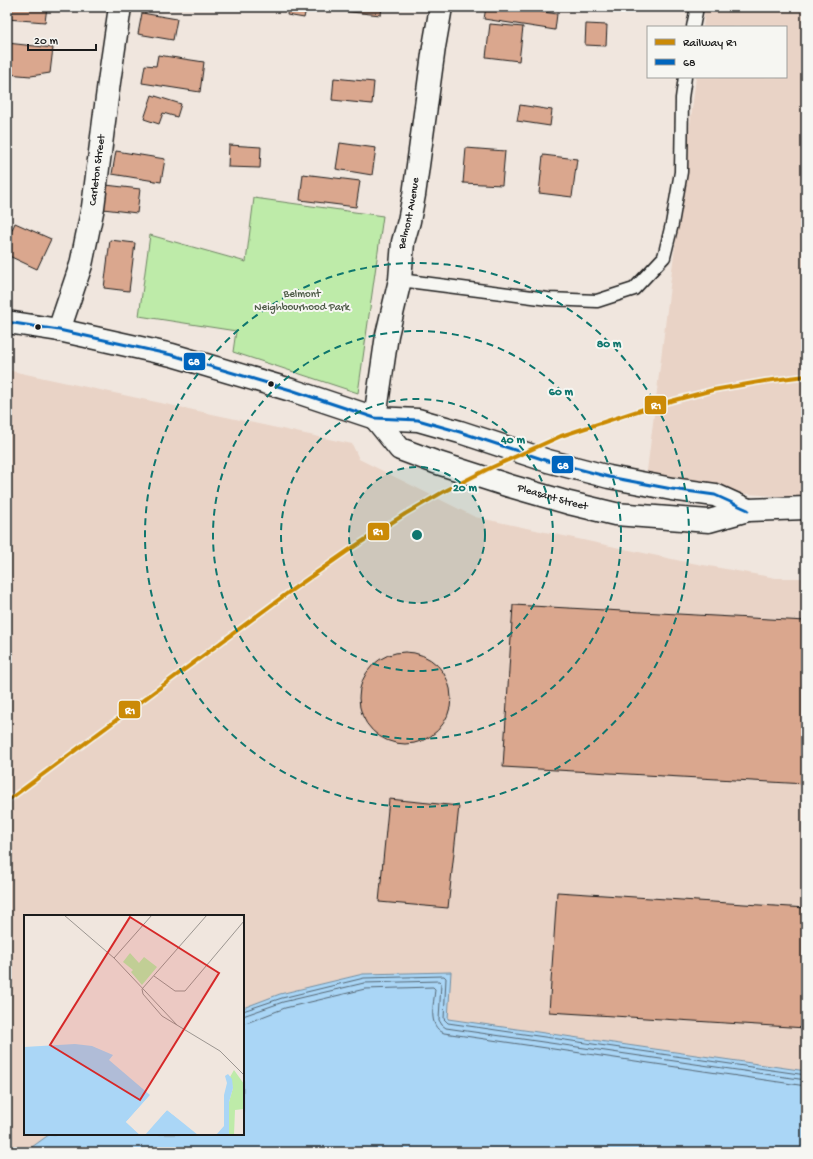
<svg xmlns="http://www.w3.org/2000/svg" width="813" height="1159" viewBox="0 0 813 1159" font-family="'Gochi Hand',sans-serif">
<rect width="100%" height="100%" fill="#f0e6de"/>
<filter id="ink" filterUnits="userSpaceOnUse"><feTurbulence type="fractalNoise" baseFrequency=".025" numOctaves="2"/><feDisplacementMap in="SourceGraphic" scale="8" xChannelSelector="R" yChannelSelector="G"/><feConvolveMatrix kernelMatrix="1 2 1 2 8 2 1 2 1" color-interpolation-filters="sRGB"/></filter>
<g filter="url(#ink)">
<g fill="#e9d3c6">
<polygon points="705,7 806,7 806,498 645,487 696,77 786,77 786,27 703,27"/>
<polygon points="7,370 352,444 359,459 475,517 681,561 776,578 806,578 806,1071 448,1019 450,972 363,974 280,994 243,1008 243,916 25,916 25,1134 50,1134 25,1152 7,1152"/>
</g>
<polygon fill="#beeba9" stroke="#6d8462" points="254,198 383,216 358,393 233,352 236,331 139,316 150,235 246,262"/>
<polygon fill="#aad6f6" stroke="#718c9f" points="451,972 448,1019 806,1071 806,1152 25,1152 50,1134 243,1134 243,1008 280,994 363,974"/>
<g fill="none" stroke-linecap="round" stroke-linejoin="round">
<g stroke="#556673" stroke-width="1">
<polyline points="243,1011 282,998 364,978 444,976 446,978 444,1019 448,1023 806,1075"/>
<polyline points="243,1016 283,1002 364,983 439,981 441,983 439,1020 442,1025 446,1028 806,1080"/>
<path d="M243,1023L249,1022L285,1008L365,989L433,987L435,989C434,1004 427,1026 444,1033L806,1086"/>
</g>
</g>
<g fill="#daa78e" stroke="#1c1c1c">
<polygon points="7,7 47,7 45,22 7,19"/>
<polygon points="288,7 306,9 304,18 287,15"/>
<polygon points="340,7 382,7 381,15 340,11"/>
<polygon points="486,7 509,7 557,14 555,30 484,19"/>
<polygon points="584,7 612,7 611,10"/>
<polygon points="142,13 177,19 173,40 138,34"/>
<polygon points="490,24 523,27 519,61 486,57"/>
<polygon points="586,24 607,25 606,46 585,45"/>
<polygon points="7,43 53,48 50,73 31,76 7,74"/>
<polygon points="158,55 204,62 200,92 142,83 145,65 156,66"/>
<polygon points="334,78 374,82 372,104 332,100"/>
<polygon points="152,95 181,104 177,117 163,113 159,124 144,119"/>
<polygon points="520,105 552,110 550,126 517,121"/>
<polygon points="340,143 376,148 372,175 336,169"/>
<polygon points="229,145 261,147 260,168 228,167"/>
<polygon points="466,148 505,151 502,185 463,183"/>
<polygon points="116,151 165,159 161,182 112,174"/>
<polygon points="543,155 577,159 572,197 539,193"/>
<polygon points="303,174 360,181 356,207 300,200"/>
<polygon points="106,185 140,189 137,213 103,209"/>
<polygon points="15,223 51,239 37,269 7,255 7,241"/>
<polygon points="110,240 135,243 129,291 104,288"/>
<polygon points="513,605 806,621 806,784 503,767"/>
<circle cx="405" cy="698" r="46"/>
<polygon points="389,799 459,806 448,908 379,902"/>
<polygon points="557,892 806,908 806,1028 549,1012"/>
</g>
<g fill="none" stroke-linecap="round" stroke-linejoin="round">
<g stroke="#1c1c1c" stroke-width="15">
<g id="service">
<polyline points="693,27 697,7"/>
<polyline points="400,280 548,299 597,301 634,289 664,257 672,224 681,172 682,98 685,77"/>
</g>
</g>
<g stroke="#1c1c1c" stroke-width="25">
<g id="minor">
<path id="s1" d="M59,330L81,265L93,207L109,82L120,7"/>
<path id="s2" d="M375,418L387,335L400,280L403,242L409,221L414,195L434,47L441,7"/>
</g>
</g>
<g stroke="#1c1c1c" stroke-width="25">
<g id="secondary">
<polyline points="7,322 59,330 172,355 291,390 375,418 418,420 460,432 548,461 609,477 672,489 715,495 748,510"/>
<path id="s3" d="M375,418L400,449L435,462L510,486L569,503L615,514L709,521L748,510L806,508"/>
</g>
</g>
<use href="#service" stroke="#f6f6f2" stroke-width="12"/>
<use href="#minor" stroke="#f6f6f2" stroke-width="22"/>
<use href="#secondary" stroke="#f6f6f2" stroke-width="22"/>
<g stroke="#f6f6f2" stroke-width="6">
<polyline id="bus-1" points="7,322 59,330 172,355 291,390 375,418 418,420 460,432 548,461 609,477 672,489 715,495 748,510"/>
</g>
<use href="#bus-1" stroke="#0065bd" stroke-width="3"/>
<g stroke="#f6f6f2" stroke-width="7">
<polyline id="rail-1" points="7,801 289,592 349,550 405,514 443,492 486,470 561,436 656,405 713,390 765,381 806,376"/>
</g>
<use href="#rail-1" stroke="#cb8a06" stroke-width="4"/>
</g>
</g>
<circle cx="417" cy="535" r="68" fill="#0f766e" fill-opacity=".12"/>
<g fill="none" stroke="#0f766e" stroke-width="2" stroke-dasharray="7 5">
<circle cx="417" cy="535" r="68"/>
<circle cx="417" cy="535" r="136"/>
<circle cx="417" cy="535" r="204"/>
<circle cx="417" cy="535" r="272"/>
</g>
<g fill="#1c1c1c" stroke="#f6f6f2" stroke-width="1.5">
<circle cx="38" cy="327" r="3.5"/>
<circle cx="271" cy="384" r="3.5"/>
</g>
<g text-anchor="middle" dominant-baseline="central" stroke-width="4" stroke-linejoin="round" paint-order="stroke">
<g font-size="11" fill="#1c1c1c" stroke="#f6f6f2">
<text stroke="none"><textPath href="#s1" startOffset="165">Carleton Street</textPath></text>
<text stroke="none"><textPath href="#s2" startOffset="208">Belmont Avenue</textPath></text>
<text stroke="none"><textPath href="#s3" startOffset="200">Pleasant Street</textPath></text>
</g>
<g font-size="11" fill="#4d5a46" stroke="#f6f6f2">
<text x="302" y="295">Belmont<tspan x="302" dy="13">Neighbourhood Park</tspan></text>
</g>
</g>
<g transform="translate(24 915)">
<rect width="220" height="220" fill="#f0e6de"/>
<path d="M106,38L115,48L120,42L133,52L118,70L107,57L109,55L99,47ZM210,155L220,169V194L211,195L210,220H205V187L209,173L206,162Z" fill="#beeba9"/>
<path d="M51,129L68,131L89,140L85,145L126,180L102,207L116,220H0V132ZM204,159L208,164L209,173L205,187V220H192L200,211V180L203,168L201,161ZM143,195L174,220H121Z" fill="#aad6f6"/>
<path d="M128,178L105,207L116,220L102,207ZM143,193L175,218L176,220L143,195L119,220Z" fill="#f0e6de"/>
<path fill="none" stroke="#9b9590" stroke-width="1" d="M40,0L90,43L153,110M90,43L128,0M130,61L151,76H161L220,6M118,74L183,0M118,74L119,79L138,101L196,136L220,160"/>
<path fill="#d62828" fill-opacity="0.15" stroke="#d62828" stroke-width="2" d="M106,2L195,58L116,185L26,130Z"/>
<rect width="220" height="220" fill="none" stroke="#1c1c1c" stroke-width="2"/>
</g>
<circle cx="417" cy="535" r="6" fill="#0f766e" stroke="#f6f6f2" stroke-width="2"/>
<g font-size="12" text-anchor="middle" font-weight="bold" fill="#0f766e" stroke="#f6f6f2" stroke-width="4" stroke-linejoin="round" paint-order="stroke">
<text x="609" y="347">80 m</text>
<text x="561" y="395">60 m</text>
<text x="513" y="443">40 m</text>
<text x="465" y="491">20 m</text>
</g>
<g stroke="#f6f6f2" stroke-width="1.5">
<rect x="183" y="352" width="23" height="19" rx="4" fill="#0065bd"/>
<rect x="644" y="395" width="23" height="20" rx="4" fill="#cb8a06"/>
<rect x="551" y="455" width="23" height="19" rx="4" fill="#0065bd"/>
<rect x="367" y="522" width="23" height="19" rx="4" fill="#cb8a06"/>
<rect x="118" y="700" width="23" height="19" rx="4" fill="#cb8a06"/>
</g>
<g font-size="11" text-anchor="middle" font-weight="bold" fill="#fff">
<text x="194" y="365">68</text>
<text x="656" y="409">R1</text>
<text x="563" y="469">68</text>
<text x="378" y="535">R1</text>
<text x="130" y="714">R1</text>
</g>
<rect width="813" height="1159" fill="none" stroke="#f6f6f2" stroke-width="24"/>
<rect x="12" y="12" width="789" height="1135" fill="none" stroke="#1c1c1c" stroke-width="1.5" filter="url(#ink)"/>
<rect x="647" y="26" width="140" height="52" fill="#f6f6f2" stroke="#9f9f9c"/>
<rect x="655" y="39" width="20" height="6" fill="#cb8a06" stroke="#9f9f9c"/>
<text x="683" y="46" font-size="12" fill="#1c1c1c">Railway R1</text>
<rect x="655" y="59" width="20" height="6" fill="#0065bd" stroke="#9f9f9c"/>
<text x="683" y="66" font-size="12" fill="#1c1c1c">68</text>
<path d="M28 44v6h68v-6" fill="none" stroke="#1c1c1c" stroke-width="2"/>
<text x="34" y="44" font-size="12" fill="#1c1c1c" stroke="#f6f6f2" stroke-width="3" paint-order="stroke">20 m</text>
</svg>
